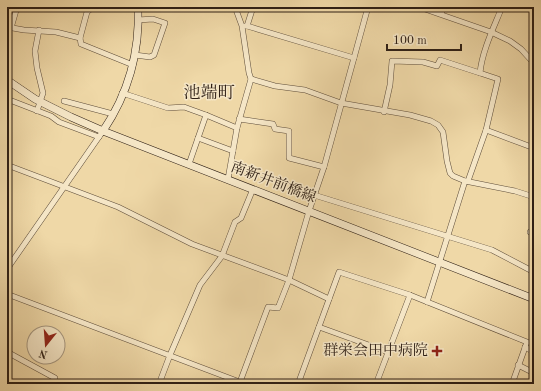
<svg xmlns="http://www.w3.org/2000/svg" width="541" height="391" viewBox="0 0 541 391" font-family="'Old Standard TT','Noto Serif JP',serif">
<rect width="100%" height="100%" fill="#efd8a7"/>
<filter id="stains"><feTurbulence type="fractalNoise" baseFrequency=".005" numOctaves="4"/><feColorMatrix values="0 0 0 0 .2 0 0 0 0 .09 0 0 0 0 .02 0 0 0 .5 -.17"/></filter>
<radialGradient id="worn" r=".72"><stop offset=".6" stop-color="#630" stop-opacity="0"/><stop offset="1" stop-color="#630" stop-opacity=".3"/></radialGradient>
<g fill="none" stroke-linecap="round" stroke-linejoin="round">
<g stroke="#5e4d3a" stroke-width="6">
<g id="street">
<polyline points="235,7 242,26 249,73 251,79 275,86 305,90 341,103 410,115 431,121 438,125 443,132 447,161 450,173 453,176 465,181"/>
<polyline points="419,7 491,32 510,41 521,49 531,60 534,62"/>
<polyline points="441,14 443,7"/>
<polyline points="245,26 247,26 253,7"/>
<polyline points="247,26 354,58"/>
<polyline points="7,27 24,30 56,32 80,38 81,44 133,65"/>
<polyline points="11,28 17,7"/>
<polyline points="80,38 87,12 93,7"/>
<polyline points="135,55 150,57 154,55 165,23 153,19 138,20"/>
<polyline points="122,93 168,108 184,107 206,115"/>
<polyline points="7,99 51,116 59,122 99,137"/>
<polyline points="64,101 113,114"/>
<polyline points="37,111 43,93 37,68 35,51 39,30"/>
<polyline points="384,112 390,85 392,61 423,62 437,66 440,60 480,73"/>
<polyline points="239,119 273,124 275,129 289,131 289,158 324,167"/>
<polyline points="237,128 251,79"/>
<polyline points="486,130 534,148"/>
<polyline points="198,138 233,151"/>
<polyline points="189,164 206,115 237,128 228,179"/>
<polyline points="7,165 118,207 192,244 289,280 329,299"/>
<path d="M468,181L486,130L498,79L480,73C482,51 494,27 502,7"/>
<polyline points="314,195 492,250 534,272"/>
<polyline points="530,232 534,233"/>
<polyline points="7,269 103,131"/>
<polyline points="7,294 245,384"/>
<polyline points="427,302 465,181 515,191 534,197"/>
<polyline points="319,327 388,352"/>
<polyline points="525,347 534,352"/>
<polyline points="7,352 55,378 54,384"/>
<polyline points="518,365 534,373"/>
<polyline points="240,382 268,307 278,308 289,280 309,211 324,167 368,7"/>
<polyline points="159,384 170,355 200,285 222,256 235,222 241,218 253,189"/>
<polyline points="298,384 339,272 410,295 527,342 512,384"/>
<polyline points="376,384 410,295"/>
</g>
</g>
<g stroke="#2e1f15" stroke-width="8">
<g id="secondary">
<polyline points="7,80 35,99 71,117 103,131 534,299"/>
<path d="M103,131C128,94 140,52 138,7"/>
</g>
</g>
<use href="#street" stroke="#f5e6c6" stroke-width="5"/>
<use href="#secondary" stroke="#f5e6c6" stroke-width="7"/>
</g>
<path fill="#8f2418" stroke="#f5e6c6" stroke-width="1.5" d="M435 345h4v4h4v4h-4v4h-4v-4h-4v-4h4z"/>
<g text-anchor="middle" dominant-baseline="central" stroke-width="3" stroke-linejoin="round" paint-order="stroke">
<g font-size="15" fill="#2e1f15" stroke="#f5e6c6">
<text transform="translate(273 183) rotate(21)">南新井前橋線</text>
</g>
<g font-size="15" fill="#2e1f15" stroke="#f5e6c6" text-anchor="end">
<text x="428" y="351">群栄会田中病院</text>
</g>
<g font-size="17" fill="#2e1f15" stroke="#f5e6c6">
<text x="209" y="93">池端町</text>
</g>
</g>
<rect width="541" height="391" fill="none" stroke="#efd8a7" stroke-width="24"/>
<rect x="8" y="8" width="525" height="375" fill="none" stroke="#2e1f15" stroke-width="2"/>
<rect x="12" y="12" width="517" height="367" fill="none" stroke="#2e1f15"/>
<g transform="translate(46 345) rotate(197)"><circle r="19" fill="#f5e6c6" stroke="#a5967f"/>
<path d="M0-3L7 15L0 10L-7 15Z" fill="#8f2418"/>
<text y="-6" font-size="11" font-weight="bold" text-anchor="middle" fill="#2e1f15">N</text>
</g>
<path d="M387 44v6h74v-6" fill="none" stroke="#2e1f15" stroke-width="2"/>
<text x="393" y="44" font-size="12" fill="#2e1f15" stroke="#f5e6c6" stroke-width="3" paint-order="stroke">100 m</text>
<rect width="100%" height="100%" filter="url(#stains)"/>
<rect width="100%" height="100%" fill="url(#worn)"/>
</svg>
